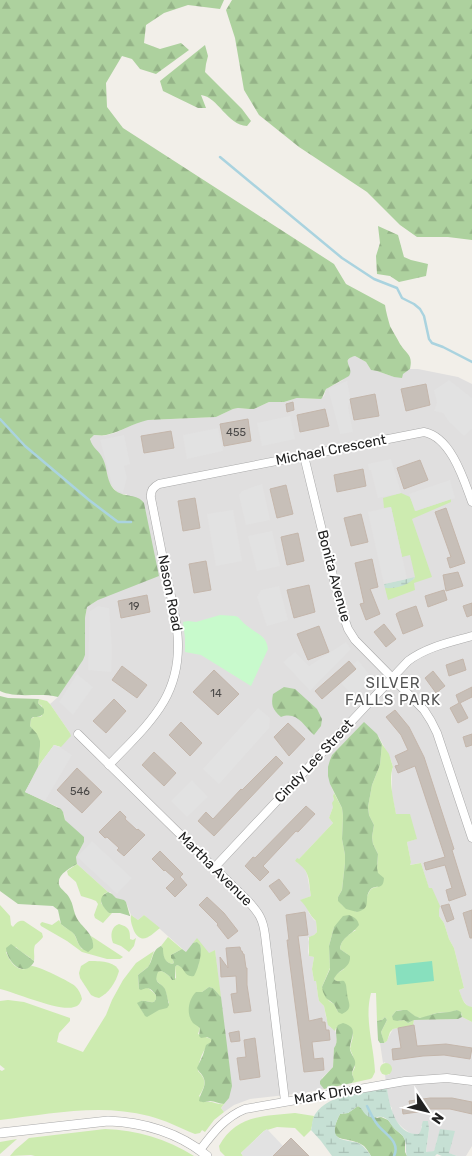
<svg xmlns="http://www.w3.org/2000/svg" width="472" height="1156" viewBox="0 0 472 1156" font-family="Rubik,sans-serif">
<defs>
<pattern id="forest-firs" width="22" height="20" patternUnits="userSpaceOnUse" patternTransform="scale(1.25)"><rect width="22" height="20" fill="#add19e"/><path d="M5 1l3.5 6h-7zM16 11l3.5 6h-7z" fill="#95b388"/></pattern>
<pattern id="wetland-marsh" width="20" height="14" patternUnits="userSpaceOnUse" patternTransform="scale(1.25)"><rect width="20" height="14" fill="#c6e0d4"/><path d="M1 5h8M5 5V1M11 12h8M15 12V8" fill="none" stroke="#aac0b6"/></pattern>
</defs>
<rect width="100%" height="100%" fill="#f2efe9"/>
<g fill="#e0dfdf">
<polygon points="355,356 366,362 371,370 377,371 394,377 410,369 418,369 458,377 472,384 472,1007 468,1007 462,999 459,990 464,988 454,948 449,939 444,923 439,916 439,910 429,889 421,863 409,865 411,862 407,842 416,839 396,814 392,794 392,771 393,767 391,760 379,737 364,723 332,755 330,760 330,784 334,793 333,796 334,800 333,807 329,818 333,823 299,859 295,861 303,866 307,874 311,896 301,900 306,904 309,913 314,920 316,921 317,932 314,935 308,938 309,942 308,952 309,956 314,957 312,969 314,981 316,981 318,996 319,1001 324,1006 326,1017 330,1027 334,1029 337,1035 336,1045 334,1048 333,1067 322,1078 322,1086 324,1089 304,1093 250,1099 234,1105 224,1112 221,1108 226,1102 230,1093 215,950 210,953 186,952 144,915 138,920 131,915 126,902 116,898 110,892 108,892 77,864 76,857 84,842 75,830 65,820 64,814 58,807 25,792 38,767 70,737 70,733 50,704 58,697 85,655 85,618 87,607 98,600 127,494 120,494 117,492 111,485 108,480 107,472 94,449 91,445 90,440 92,437 94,435 103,436 115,433 141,421 148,420 216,417 233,409 238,408 249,409 254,409 269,402 284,402 297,398 320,399 324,396 326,389 328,388 343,380 348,360 350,357"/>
<polygon points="462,1017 472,1022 472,1146 466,1156 457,1156 448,1153 454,1132 437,1139 436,1146 434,1151 426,1153 429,1129 421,1126 421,1132 419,1134 415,1135 410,1133 403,1128 396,1121 392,1112 392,1108 389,1104 385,1075 389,1075 385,1062 383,1063 380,1043 386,1042 393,1029 413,1025 414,1020 458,1019"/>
</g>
<g fill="#cdebb0" fill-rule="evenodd">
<path d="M401,493L410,497L416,511L451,499V502L412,519L432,577L414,583L415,590L388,600L385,588C395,589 405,583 414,579L415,577L410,555L402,557L391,507L384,508L383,498Z"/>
<path d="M39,699L47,701L50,704L70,733L71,736L61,747L54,745L38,767C39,748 43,742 30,726L31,719L34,717H39L42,716V706L38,703Z"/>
<path d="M382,744L389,754L393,767C388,780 394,801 396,814H410L417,839L407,842L411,862L410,865L421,863L429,888H432L440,906L439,910V916L444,923L449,939L454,948L464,988L459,990C462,997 463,1006 472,1007V1022L462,1017V1014L457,1010C454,1011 452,1012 449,1012C445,1013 441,1012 437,1013C432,1014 427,1017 422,1018C410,1018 412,1007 396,1011L392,1016L397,1021L404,1020L408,1023L414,1020L413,1025L393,1029L390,1032L387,1041L384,1043L381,1032L387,1020L385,1017L382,1020L377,1021L376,993H371C364,1019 374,1046 375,1072L372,1078L370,1079L352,1083L354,1080L352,1073L355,1067L353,1056L350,1049C351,1040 357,1033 349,1026L336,1028L335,1031L328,1025L324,1006L319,1001L318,996L316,981H314L312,969L314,957L309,956V937L314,935L317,932L316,921C309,915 307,906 300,900L311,896C308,878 311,872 295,861L297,858L299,859L333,823L329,818L333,807L332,803L334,800L333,796L334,793L342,808L343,816L342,839L345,855V863L342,890L338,897L342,905L357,912L367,900V897C369,891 371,887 378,887L377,868L378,854L373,844L372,837L374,825L369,815L368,807L372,785L380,765ZM334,927L356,930C348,935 341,939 340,949L347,954L344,969L335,975L334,979C336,982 339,982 342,981L347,995L338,1012L334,1004L329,1001L322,987L330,968L329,946Z"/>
<polygon points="77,864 108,892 104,894 101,903 109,913 112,913 103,923 95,918 94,915 98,904 96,901 91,899 81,896 76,882 68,875 67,871"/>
<path d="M0,905L10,916L11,925L13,927C16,923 19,920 24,921L42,933L43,937C41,940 38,942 35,945C33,950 35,956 34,961C28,955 21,953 16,947L6,952C9,960 16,971 25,969C28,968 30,966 32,966C38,966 71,982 75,986C79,990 81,994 82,999C80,1003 79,1006 74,1007C60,1012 17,993 0,989Z"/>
<path d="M131,915L138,920L144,915L160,928C151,935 142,946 134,931C132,925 130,921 131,915Z"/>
<path d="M59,920C63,929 70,928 74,934C77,939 77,943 82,949L93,945L91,936L123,957L120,959H107L82,952L67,941L41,926L40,924L42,922L52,925Z"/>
<path d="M119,924C129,927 130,930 130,939L133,940L136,938L134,946L129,952L121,946L113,943C110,935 111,927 119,924Z"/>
<path d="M168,937L182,949L171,955L174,963L172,964C164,962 162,956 163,948L161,946Z"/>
<path d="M197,938L209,953L215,950L221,997L213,988L209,987L202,992L196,993C189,1010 184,1014 200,1028L198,1034L211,1039V1042C204,1047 198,1062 198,1071C207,1080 206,1085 199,1096L206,1102C213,1101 217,1105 224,1104L221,1108L224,1112L214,1120L205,1132L202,1130L200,1133L195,1134C180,1128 165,1120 149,1116C100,1103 49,1114 0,1120V1070L2,1071L5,1069L0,1065V1001L8,1000L24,1002L70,1018V1021L59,1033L57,1042L83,1052L106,1015L112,1000L123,980L136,963L154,951L149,966L138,975L139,989L147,987L153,992L156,995V999L154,1002C148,1003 144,998 138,1003L144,1014L155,1012L169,1003C167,999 167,995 165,990C162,982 153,984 157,972L161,971C166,973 169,975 172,980L176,978L175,967L177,965L180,966L182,968L198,967L201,947L197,942L193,943Z"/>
<path d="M89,961C99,961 115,961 119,971C116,982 109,993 99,998L95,997L91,995L80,978L79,973L81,966Z"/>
<circle cx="386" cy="1069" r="6"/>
<path d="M295,1113L314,1116L311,1130L304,1137L295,1128L277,1127L264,1131L241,1153L243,1156H225L220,1151L219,1146C236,1115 264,1116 295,1113Z"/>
<path d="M105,1129C137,1130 167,1139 194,1156H35L31,1155L10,1156L15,1150L29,1138Z"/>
<polygon points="17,1139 0,1154 0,1142"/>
</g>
<g fill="url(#forest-firs)">
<path d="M0,0H224L220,9L188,5L164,13L146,25L144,43L160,49L181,43L189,50L156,74L140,69L132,59L122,56L106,83L107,107L123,128L334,264L346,284L385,305C386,312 388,319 390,326C393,332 397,338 400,344C407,355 413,354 410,369L403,374L402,378L394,377L377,371L371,370L366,362L355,356C339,360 355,367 349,376L328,388L326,389L322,398L321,399L297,398L284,402H269L254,409H249L238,408L233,409L216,417L148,420C133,423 121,432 106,435C102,436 98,435 94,435L90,439C92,448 100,451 103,459C108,469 106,483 116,491C125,498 137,493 144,503L159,576L98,600L87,607L85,618V655L83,660L58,697C40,692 17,699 0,691Z"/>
<polygon points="232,0 472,0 472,240 448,237 417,237 400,225 367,192 299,147 259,115 244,90 235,38 226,10"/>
<path d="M205,45L208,56L206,64L205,72L242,109L251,121L247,126C227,125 218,97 201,95L206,108H198L163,91L160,81Z"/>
<polygon points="378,226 398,235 404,257 411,260 428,264 426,276 399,282 390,276 377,274 376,256 380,243"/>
<path d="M284,687L295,689L317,709L322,719L321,726L314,735C303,725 297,711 281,717C272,709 271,705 273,694Z"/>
<path d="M0,696L8,698L39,699L38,703L44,709V713C41,717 38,717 33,717L31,719L30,726L37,734L40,741V746L38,767L25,792L61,809L63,812L65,820L84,837V842L76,857L77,864C70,868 54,876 60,887C63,891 68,894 70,899C73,904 73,909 75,914C79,927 95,932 93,948L88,952C75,946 79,938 72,932C68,929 64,927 61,924L58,910L53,906L18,904L0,891Z"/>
<path d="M364,722L377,734L382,744L380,765L372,785L368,807L369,815L374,825L372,837L373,844L378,854L377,868L378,873L384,878C383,892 376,883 370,890C363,899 373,908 357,912L346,909L338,901V897L342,890L345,863V855L342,839L343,816L342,808L330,784L328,776V767L330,760L332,755Z"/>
<path d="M108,892L112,894L116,898L124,900L126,902L130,916L120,913H109C102,906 96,898 108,892Z"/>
<path d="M349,915C354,917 358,919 359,925C353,934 341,937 340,949L350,956C351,969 338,969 334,979C337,983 340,980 344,981C347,985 346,987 347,992C347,1002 355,1008 342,1014L338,1012L334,1004L326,998L323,992L322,987L330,969L329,946L334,927L343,916Z"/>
<path d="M197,942C198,943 199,944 200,945C203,952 198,970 194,976C184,978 185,967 177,965L175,967V980H172C169,975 166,973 161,971L158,972C153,984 161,982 165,989C167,994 168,1001 169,1005L167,1008L159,1010L147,1017L145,1016L137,1003C144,998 148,1003 154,1002L156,999V995C151,989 149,986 141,990L139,989L138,975C141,972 145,970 148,967C154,959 151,951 161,946L163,948C163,955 164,962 172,964L174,963L173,960L171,958V955L182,949L186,952L193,943Z"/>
<path d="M11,944L34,961V962C24,979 7,962 6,948Z"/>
<path d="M209,987L213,988L221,997L232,1086L229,1098L224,1104C219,1104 215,1101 210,1101C205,1102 203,1103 199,1101C200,1092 209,1085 202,1075C201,1073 198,1071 197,1068L203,1055L206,1045L211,1042V1039L207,1037L201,1038L199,1036L200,1028C198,1026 195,1025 193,1023C186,1014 188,1000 196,992H202Z"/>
<polygon points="403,1010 407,1010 415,1016 420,1018 437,1013 449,1012 457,1010 461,1012 462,1017 458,1019 414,1020 408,1023 404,1020 397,1021 393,1020 392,1016 396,1011"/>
<polygon points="385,1017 387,1020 381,1032 384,1042 384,1043 380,1043 378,1040 377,1021 382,1020"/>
<path d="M343,1023C361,1028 349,1039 350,1050C351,1054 354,1057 355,1061C356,1066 353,1068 352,1073C352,1075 354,1078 354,1080L352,1083L324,1089L320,1084V1081L333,1067L334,1048C340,1041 333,1032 338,1025Z"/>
<path d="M358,1106L377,1118L381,1117L388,1120L395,1129L403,1136L405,1140V1152L407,1156H371C369,1153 367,1149 364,1146C348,1134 323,1147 340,1114L348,1113Z"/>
</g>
<g fill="url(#wetland-marsh)">
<path d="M415,577C410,585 395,589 385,588L384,584Z"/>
<path d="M387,1088C389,1105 396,1136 419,1134C422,1130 421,1126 423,1121H428L429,1129L426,1152L434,1151L440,1129L455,1131L449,1153L457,1156H442L437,1154L435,1156H407C405,1151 407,1146 405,1141C404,1135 399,1133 395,1129C391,1126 390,1120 385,1118C379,1115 375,1119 369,1117C364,1115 363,1109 358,1106L348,1113L340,1114C335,1124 330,1137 344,1140C350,1142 355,1141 360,1144C365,1147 368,1152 371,1156H332L321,1141L311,1130C312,1127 312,1122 313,1119C322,1094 365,1092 387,1088Z"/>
</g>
<path fill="#c8facc" d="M220,615L235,616L238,617C242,621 245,625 250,628C258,635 266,635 268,649L251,686L201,655L185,652V638L183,622L188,621L196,622Z"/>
<polygon fill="#88e0be" points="432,961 434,981 397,985 395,965"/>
<g fill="#e2e2e2">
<polygon points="449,380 472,398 472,429 464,436 449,422 443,413 434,411 437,403 434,390"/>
<polygon points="347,381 351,402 349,403 348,407 353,432 340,434 328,389"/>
<polygon points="290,416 295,439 262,446 257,423"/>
<polygon points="218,428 223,451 187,459 183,435"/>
<polygon points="124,435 130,464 124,466 127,478 123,493 116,490 112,485 100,440"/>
<polygon points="391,459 401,493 378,498 371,470 369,470 368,464"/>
<polygon points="450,480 455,498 415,511 409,494"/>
<polygon points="262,484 270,520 246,525 239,495 242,491"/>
<polygon points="391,507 407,579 384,584 368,512"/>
<polygon points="233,510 242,561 216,566 207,514"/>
<polygon points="272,531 280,566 257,571 248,536"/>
<polygon points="279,586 288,620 267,626 257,597 261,590"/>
<polygon points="98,606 109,608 112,650 111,672 88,670 90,611"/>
<polygon points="346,642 351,649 310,691 283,662 295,652 309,666"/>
<polygon points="358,660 372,678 354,697 341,683 356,669 353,664"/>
<polygon points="77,674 93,687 73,715 59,702"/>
<polygon points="258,708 270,718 269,728 219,784 203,769"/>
<polygon points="54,745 60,747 72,755 45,801 25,792 42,761"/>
<polygon points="192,780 208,797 187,817 171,801"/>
<polygon points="92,841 132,878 117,894 77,857"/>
<polygon points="267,1129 283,1146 273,1156 243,1156 241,1153 264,1131"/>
</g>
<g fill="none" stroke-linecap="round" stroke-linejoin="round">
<g stroke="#aad3df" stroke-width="2.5">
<polyline points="220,157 342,258 374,279 397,288 402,298 414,304 420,309 424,316 429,339 432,343 443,347 472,362"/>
<polyline points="0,419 25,446 89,500 118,522 131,522"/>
<path d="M367,1106C370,1112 373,1119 377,1124C384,1134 401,1141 394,1156"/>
</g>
</g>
<g fill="#c7bfb8" stroke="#c4b6ab">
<polygon points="426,384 430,405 406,411 401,389"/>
<polygon points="375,394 379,416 354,420 350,399"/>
<polygon points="293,402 294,410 287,412 286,404"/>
<polygon points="325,409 329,426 300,432 297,415"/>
<polygon points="248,419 251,441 224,446 220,424"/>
<polygon points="171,431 174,448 144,453 141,436"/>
<polygon points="420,460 428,480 404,489 397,468"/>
<polygon points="363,469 366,486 337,492 334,475"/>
<polygon points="286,485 293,514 277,518 270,489"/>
<polygon points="195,498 200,528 183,531 178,501"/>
<polygon points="446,508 465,563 450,568 447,558 451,557 435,512"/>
<polygon points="361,514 368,542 351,546 344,518"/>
<polygon points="298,533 304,561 287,565 281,537"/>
<polygon points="372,559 378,587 370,589 380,614 366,620 360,604 364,603 355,563"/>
<polygon points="206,561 211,590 194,593 189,564"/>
<polygon points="458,572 463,586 446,591 443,575"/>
<polygon points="309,585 315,612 294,618 287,590"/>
<polygon points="444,590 447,600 428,607 425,596"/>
<polygon points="147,595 150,612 121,618 118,601"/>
<polygon points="472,603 472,615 467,617 463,606"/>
<polygon points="416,606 423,626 403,634 396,614 399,612"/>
<polygon points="384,624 396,639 386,647 374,632"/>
<polygon points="319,626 329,652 308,660 297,634"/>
<polygon points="463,659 466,670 449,676 446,665"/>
<polygon points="349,661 356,669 322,699 315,691"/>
<polygon points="122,666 147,685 137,698 112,680"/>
<polygon points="214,670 239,694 218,715 193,692"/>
<polygon points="433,671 445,686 436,693 425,678"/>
<polygon points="472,687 472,697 460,703 468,718 458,723 450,708 459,703 456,695"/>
<polygon points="114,699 126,711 106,733 93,721"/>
<polygon points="395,710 409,727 424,757 454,849 452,850 466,895 449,901 446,890 452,888 445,865 426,870 424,863 445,857 415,766 398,773 395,766 399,765 395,756 408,750 401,735 386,717"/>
<polygon points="181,722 202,743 190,756 169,735"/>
<polygon points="288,723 305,739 289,756 274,737"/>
<polygon points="472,734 472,745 466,747 463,737"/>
<polygon points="154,752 176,773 164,786 142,765"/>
<polygon points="276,756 283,763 214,836 198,821 206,812 213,819 241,789 242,790"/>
<polygon points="77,768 102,792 82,813 57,790"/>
<polygon points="306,806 315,814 298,832 296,831 263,866 269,872 260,881 245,866 253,857 255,858"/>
<polygon points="120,811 126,817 125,819 137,830 138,829 145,835 124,856 117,850 119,848 107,837 105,838 99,832"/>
<polygon points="160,851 183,874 180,877 187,885 175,897 166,888 175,879 165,870 164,871 152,859"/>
<polygon points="279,879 290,893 280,901 269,886"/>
<polygon points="207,897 224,913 238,931 228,939 217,925 218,924 199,905"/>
<polygon points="449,904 454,919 447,922 441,906"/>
<polygon points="472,910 472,938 470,938 463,913"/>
<polygon points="305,912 308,935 298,936 309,1021 322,1018 322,1022 325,1022 326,1030 329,1030 330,1040 312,1042 314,1059 323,1058 324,1070 304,1072 289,957 287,940 289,940 286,915"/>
<polygon points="240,947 241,951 242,951 243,954 244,954 246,968 247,968 247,985 251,1011 234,1013 231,994 237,993 236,976 221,977 220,957 228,968 226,948"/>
<polygon points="414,1025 417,1046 446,1044 472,1048 470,1059 444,1055 423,1056 393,1060 392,1049 401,1048 398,1028"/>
<polygon points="239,1031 240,1041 231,1042 229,1033"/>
<polygon points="255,1038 260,1077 240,1080 237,1058 246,1057 244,1040"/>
<polygon points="430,1098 452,1098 472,1102 472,1114 450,1109 424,1109 425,1111 403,1114 402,1107 410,1106 409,1101"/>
<polygon points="291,1138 309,1156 273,1156"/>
</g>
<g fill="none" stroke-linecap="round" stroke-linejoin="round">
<g stroke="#a9a9a9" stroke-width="9">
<g id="minor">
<polyline points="304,456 341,609 348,629 355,640 424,710 431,721 437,733 472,838"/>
<path d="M78,734L248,901C259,913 263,919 265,935L285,1101"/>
<path d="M109,765C128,745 150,725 164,701C188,659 176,617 166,574C161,548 156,523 151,498C150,491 153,487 159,484L424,432C451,437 464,480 472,502"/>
<path d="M214,868L408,661C426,647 451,642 472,636"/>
<path d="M200,1150C213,1133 225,1117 245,1109L405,1081L447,1078L472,1081"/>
</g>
</g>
<g stroke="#a9a9a9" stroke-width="10">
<path id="tertiary" d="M0,1133L108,1121C143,1122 180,1133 207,1156"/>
</g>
<use href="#minor" stroke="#fff" stroke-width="8"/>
<use href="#tertiary" stroke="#fff" stroke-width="9"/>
</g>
<g text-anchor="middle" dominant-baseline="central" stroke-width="4" stroke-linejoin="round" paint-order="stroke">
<g font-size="11" fill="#4b4948">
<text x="236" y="432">455</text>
<text x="134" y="606">19</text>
<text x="216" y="693">14</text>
<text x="80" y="791">546</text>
</g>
<g font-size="14" fill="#222" stroke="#fff">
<text transform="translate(331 450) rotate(-11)">Michael Crescent</text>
<text transform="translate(334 576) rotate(75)">Bonita Avenue</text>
<text transform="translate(170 593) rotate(79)">Nason Road</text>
<text transform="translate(314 761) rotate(-47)">Cindy Lee Street</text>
<text transform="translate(215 869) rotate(45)">Martha Avenue</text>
<text transform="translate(328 1094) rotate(-10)">Mark Drive</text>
</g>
<g font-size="15" letter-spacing="1" fill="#555" stroke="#fff">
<text x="393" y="683">SILVER<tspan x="393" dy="17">FALLS PARK</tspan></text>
</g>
</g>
<g transform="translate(427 1111) rotate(125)" stroke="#ffffff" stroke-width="4" paint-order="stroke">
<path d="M0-4L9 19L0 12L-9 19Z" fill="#222222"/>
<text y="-8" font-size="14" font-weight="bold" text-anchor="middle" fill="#222222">N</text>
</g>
</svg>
